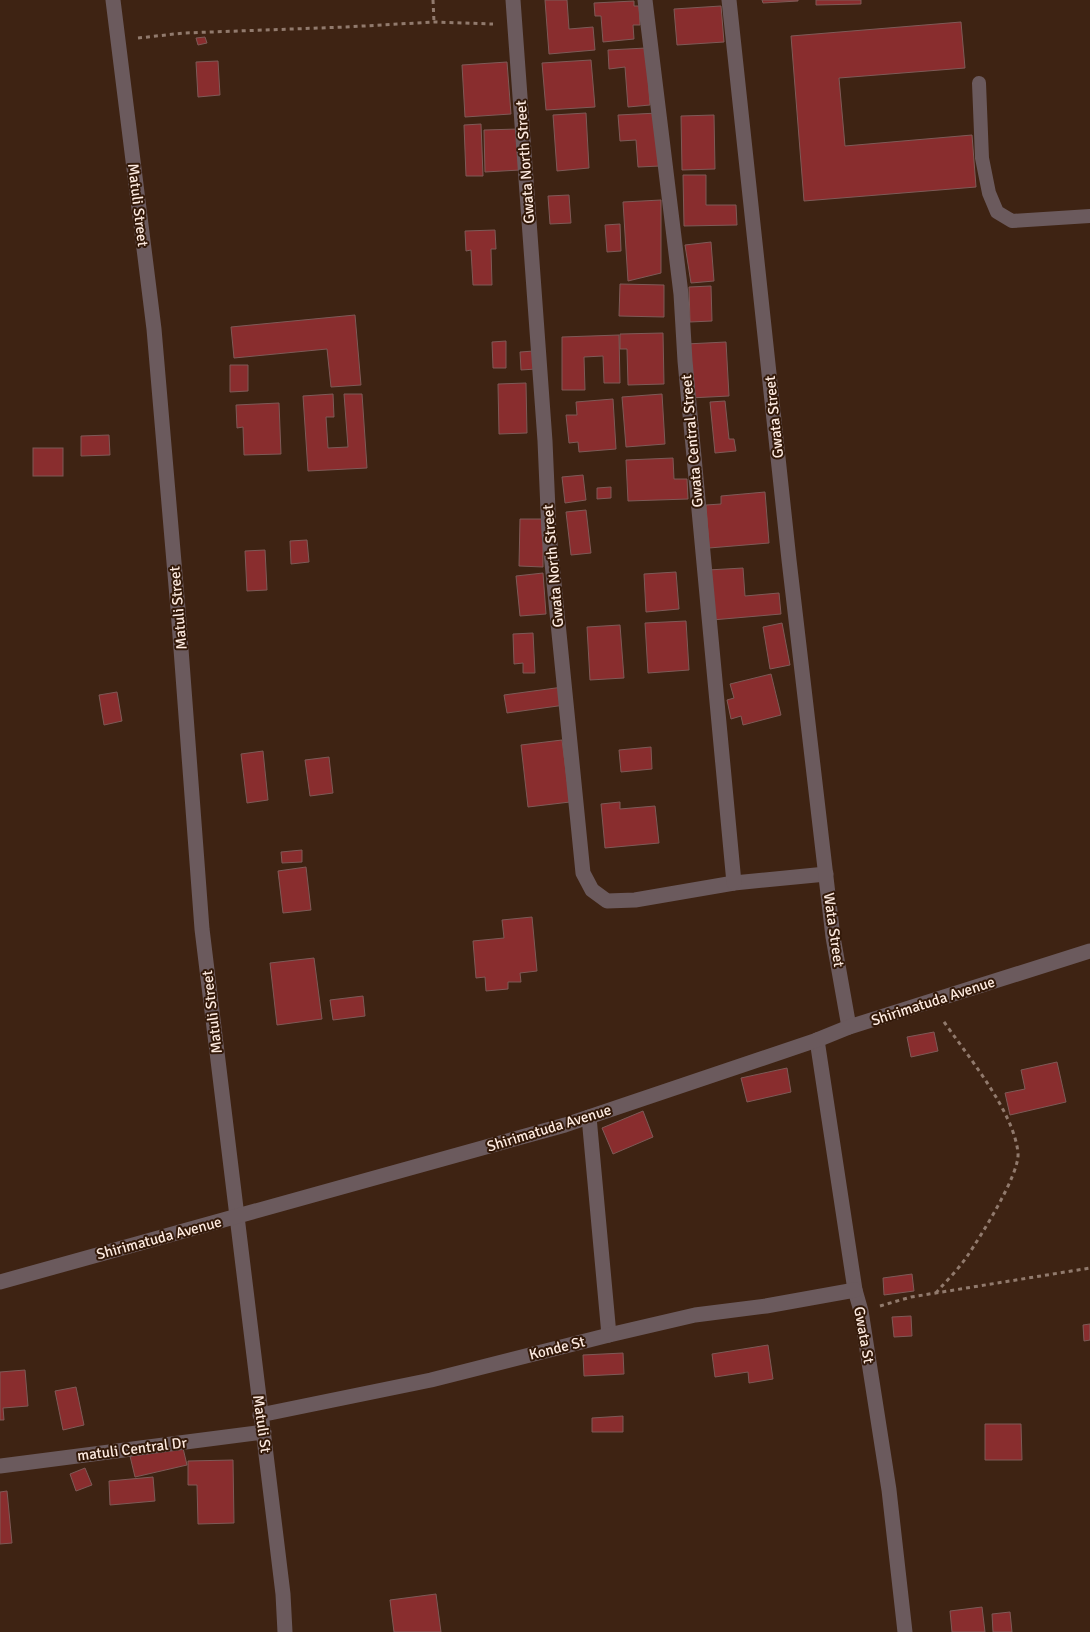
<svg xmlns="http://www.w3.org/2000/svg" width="1090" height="1632" viewBox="0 0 1090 1632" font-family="Signika,sans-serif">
<rect width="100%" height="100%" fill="#3e2313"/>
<g fill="#892d2e" stroke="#7e5a57">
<polygon points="545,0 567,0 569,29 593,27 595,50 549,54"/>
<polygon points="762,0 798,0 798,1 763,3"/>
<polygon points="816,0 861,0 861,4 816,5"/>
<polygon points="634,1 634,6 639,6 640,25 633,25 634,39 603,42 601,16 595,16 594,3"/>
<polygon points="721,6 724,42 677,45 674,9"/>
<polygon points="961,22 965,68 839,78 845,146 972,135 976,187 804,201 791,36"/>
<polygon points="205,37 207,43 198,45 196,38"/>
<polygon points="646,48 650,105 628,107 625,67 609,69 608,50"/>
<polygon points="591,60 595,107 546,110 542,63"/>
<polygon points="218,61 220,95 198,97 196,62"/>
<polygon points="507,62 511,114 465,117 462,65"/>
<polygon points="586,113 589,168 557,171 553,115"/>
<polygon points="658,113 660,166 638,167 636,140 620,141 618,115"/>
<polygon points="714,115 715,169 682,170 681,116"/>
<polygon points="481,124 483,176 466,176 464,125"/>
<polygon points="518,129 520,170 485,172 484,130"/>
<polygon points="683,175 706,175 706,205 736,205 737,225 684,226"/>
<polygon points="569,195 571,223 550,224 548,196"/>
<polygon points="661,200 661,273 628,281 623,202"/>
<polygon points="620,224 621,251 607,252 605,225"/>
<polygon points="495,230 496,249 491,249 492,285 473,285 471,250 466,251 465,231"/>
<polygon points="711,242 714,281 691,283 685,245"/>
<polygon points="620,284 664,285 664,317 619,316"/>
<polygon points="711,286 712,321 690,322 689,287"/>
<polygon points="355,315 361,385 331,387 327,349 234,358 231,327"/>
<polygon points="663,333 664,384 628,385 627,349 620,349 620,334"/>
<polygon points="619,335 620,383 604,383 603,356 584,357 585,390 562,390 562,337"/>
<polygon points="506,341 506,368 493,368 492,342"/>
<polygon points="726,342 729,396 689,398 686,344"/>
<polygon points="534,351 536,369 521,370 520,352"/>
<polygon points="230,365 248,365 248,391 230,392"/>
<polygon points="526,383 527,433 499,434 498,384"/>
<polygon points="333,394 334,417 326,417 328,448 348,447 344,394 362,394 367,468 308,471 303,396"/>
<polygon points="662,394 665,444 626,447 622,397"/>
<polygon points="613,399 616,449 579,452 578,442 569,443 566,415 577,415 576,402"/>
<polygon points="725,401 729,439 734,439 736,451 715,453 710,402"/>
<polygon points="279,403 281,454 244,455 243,427 237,428 236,405"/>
<polygon points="109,435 110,455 81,456 81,436"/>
<rect x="33" y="448" width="30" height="28"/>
<polygon points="673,458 674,479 687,479 688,499 628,501 626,460"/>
<polygon points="583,475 586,500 565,503 562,477"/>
<polygon points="611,487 611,498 597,499 597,488"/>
<polygon points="765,492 769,543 709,548 706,505 721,504 721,496"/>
<polygon points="586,510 591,553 571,555 566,512"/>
<polygon points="520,519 543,519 543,567 519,566"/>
<polygon points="307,540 309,562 291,564 290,541"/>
<polygon points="265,550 267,590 247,591 245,551"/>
<polygon points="743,568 745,596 779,593 781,614 712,620 708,570"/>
<polygon points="676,572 679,609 646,612 644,574"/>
<polygon points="543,573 546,614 520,616 516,576"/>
<polygon points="686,621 689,670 648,673 645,623"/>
<polygon points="782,623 790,665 770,669 763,627"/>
<polygon points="620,625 624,678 590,680 587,627"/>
<polygon points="533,633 535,673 523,673 523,663 514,664 513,634"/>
<polygon points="771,674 781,715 743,725 741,716 731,719 727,700 734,698 730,684"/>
<polygon points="563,687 565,705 507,713 504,695"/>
<polygon points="117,692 122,721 104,725 99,695"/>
<polygon points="562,740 570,802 528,807 521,745"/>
<polygon points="651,747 652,769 621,772 619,750"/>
<polygon points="263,751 268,800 247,803 241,754"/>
<polygon points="329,757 333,793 310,796 305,760"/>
<polygon points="620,802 620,809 655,806 659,843 605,848 601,804"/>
<polygon points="302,850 302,862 282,863 281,852"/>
<polygon points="306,867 311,910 283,913 278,871"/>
<polygon points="532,917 537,971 520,973 521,982 508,982 508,989 486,991 485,977 476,978 473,941 504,938 502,920"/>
<polygon points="314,958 322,1019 277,1025 270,963"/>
<polygon points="363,996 365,1016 333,1020 330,1000"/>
<polygon points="934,1032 938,1051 911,1057 907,1037"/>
<polygon points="1057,1062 1066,1102 1010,1115 1005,1093 1025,1089 1021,1070"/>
<polygon points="787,1068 791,1092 747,1102 741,1078"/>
<polygon points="643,1111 653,1137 613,1154 602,1128"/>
<polygon points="912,1274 914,1291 884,1295 883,1278"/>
<polygon points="911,1316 912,1336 894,1337 892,1317"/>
<polygon points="1090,1324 1090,1340 1084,1341 1083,1325"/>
<polygon points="768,1345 773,1379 749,1383 748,1372 715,1377 712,1354"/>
<polygon points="623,1353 624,1374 584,1376 583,1355"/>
<polygon points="25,1370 28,1406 3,1408 4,1420 0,1420 0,1372"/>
<polygon points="76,1387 84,1425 63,1430 55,1391"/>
<polygon points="623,1416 623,1432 592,1432 592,1418"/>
<polygon points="985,1424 1021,1424 1022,1460 985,1460"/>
<polygon points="182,1444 187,1465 135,1477 130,1456"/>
<polygon points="233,1460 234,1523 198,1524 197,1485 188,1485 188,1461"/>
<polygon points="85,1468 92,1485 76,1491 70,1474"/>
<polygon points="153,1477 155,1501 110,1505 109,1481"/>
<polygon points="7,1491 12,1543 0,1544 0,1492"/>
<polygon points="436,1594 441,1632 394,1632 390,1600"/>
<polygon points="982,1607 985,1632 952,1632 950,1611"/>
<polygon points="1010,1612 1012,1632 993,1632 992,1614"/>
</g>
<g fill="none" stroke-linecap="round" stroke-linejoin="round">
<g stroke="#917a6d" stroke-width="3" stroke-dasharray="4 4" stroke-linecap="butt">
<polyline points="433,0 434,22"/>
<polyline points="138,38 184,33 346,27 434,22 493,24"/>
<path d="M936,1293C946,1281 959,1269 968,1255C980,1237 1020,1174 1018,1153C1014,1111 966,1054 942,1019"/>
<polyline points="880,1306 911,1297 1090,1268"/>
</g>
<polyline stroke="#6b5a5d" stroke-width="14" points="979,83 982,158 989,193 997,212 1012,221 1090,216"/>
<g stroke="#6b5a5d" stroke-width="15">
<polyline points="113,0 154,329 178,609 202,929 283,1594 285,1632"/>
<polyline points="513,0 545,441 549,533 583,873 592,890 607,901 635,900 734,883 826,874"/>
<polyline points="645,0 681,294 685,361 734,883"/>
<polyline points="729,0 789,560 833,937 849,1027"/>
<polyline points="817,1040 855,1290 861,1311 889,1490 905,1632"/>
<polyline points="589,1117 609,1335"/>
<polyline points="0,1282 565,1125 817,1040 849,1027 1090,951"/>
<polyline points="260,1415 431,1380 609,1335 695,1315 766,1306 855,1290"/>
<polyline points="0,1466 264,1432"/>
</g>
</g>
<g text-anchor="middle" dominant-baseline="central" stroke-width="4" stroke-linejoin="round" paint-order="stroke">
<g font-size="15" fill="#fdeae0" stroke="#331909">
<text transform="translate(525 162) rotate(-94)">Gwata North Street</text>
<text transform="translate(138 205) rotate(83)">Matuli Street</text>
<text transform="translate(774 417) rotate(-96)">Gwata Street</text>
<text transform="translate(692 441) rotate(-95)">Gwata Central Street</text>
<text transform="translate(553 566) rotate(-95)">Gwata North Street</text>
<text transform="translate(178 608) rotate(-95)">Matuli Street</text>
<text transform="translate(834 930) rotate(82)">Wata Street</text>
<text transform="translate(933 1001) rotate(-18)">Shirimatuda Avenue</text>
<text transform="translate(212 1012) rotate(-97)">Matuli Street</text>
<text transform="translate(549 1128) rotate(-17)">Shirimatuda Avenue</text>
<text transform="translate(159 1238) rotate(-15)">Shirimatuda Avenue</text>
<text transform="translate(864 1335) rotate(80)">Gwata St</text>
<text transform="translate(557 1348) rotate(-14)">Konde St</text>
<text transform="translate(262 1424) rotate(82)">Matuli St</text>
<text transform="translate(132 1449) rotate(-7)">matuli Central Dr</text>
</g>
</g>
</svg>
